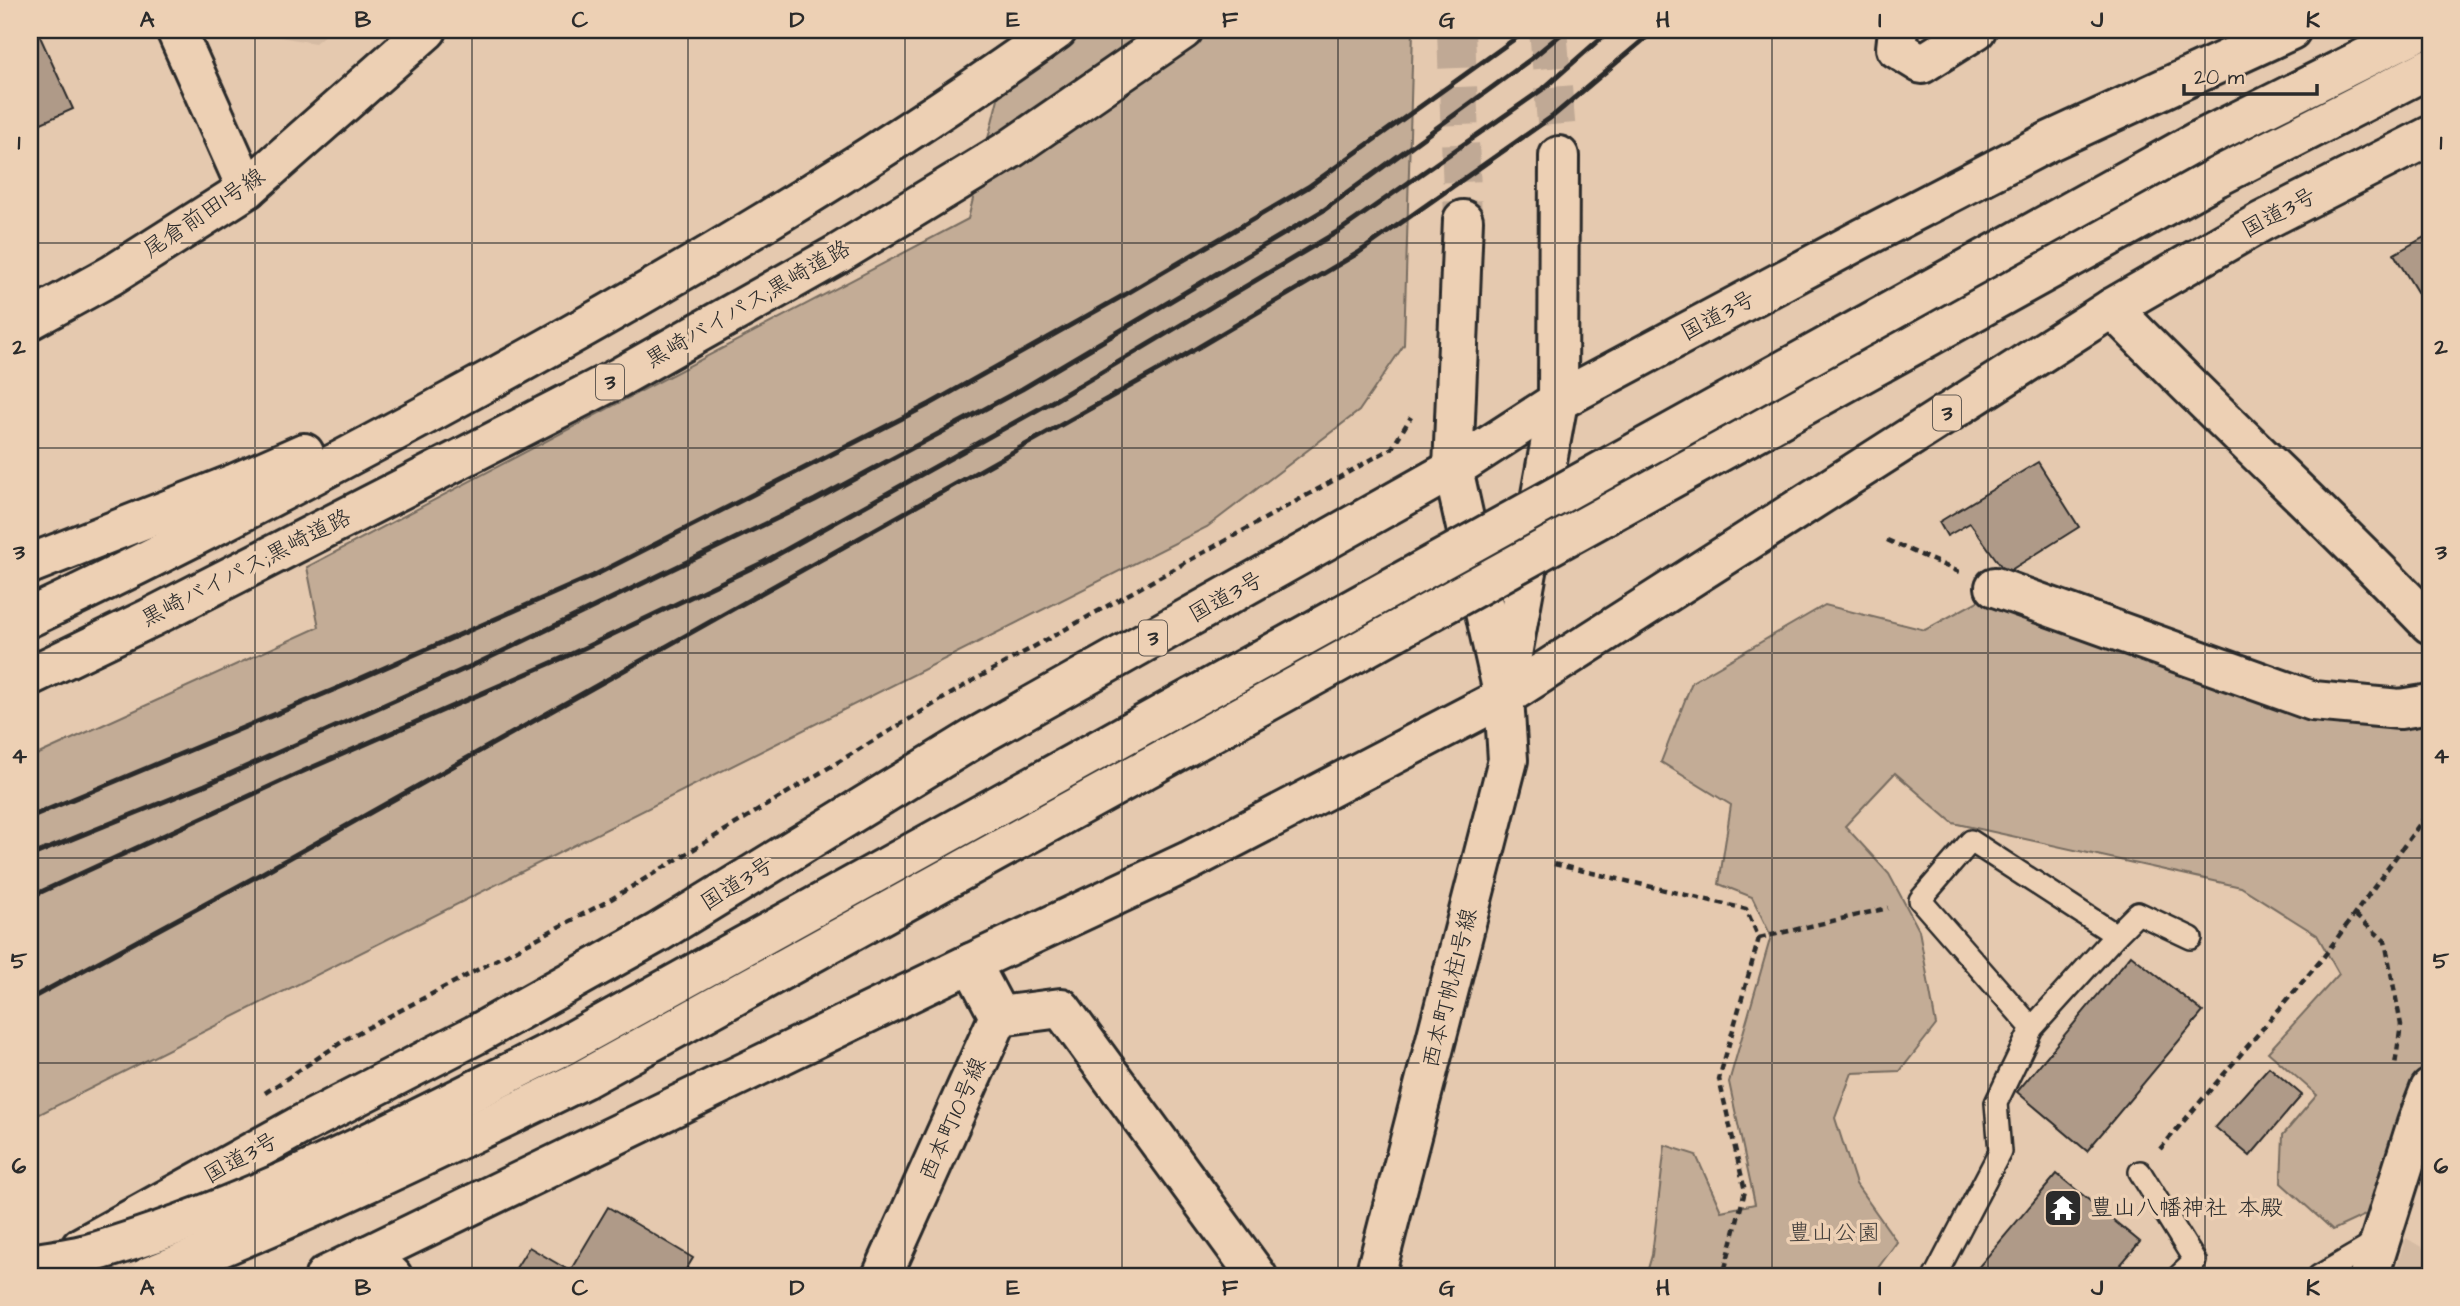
<svg xmlns="http://www.w3.org/2000/svg" width="2460" height="1306" viewBox="0 0 2460 1306" font-family="'Architects Daughter','Klee One',sans-serif">
<rect width="100%" height="100%" fill="#e5c9af"/>
<filter id="ink" filterUnits="userSpaceOnUse"><feTurbulence type="fractalNoise" baseFrequency=".0143" numOctaves="2"/><feDisplacementMap in="SourceGraphic" scale="14" xChannelSelector="R" yChannelSelector="G"/><feConvolveMatrix kernelMatrix="1 2 1 2 8 2 1 2 1" color-interpolation-filters="sRGB"/></filter>
<g filter="url(#ink)">
<g fill="#d5bba3">
<polygon points="240,30 331,30 315,43"/>
<polygon points="2406,1238 2430,1252 2430,1276 2393,1276"/>
</g>
<g fill="#c3ac96" stroke="#776c60" stroke-width="2">
<polygon points="1015,30 1413,30 1404,345 1359,411 1207,527 30,1119 30,758 319,627 307,567 968,219"/>
<polygon points="1985,597 2430,717 2430,1051 2376,1210 2333,1230 2281,1183 2283,1135 2317,1095 2268,1052 2339,974 2317,935 2241,887 1953,823 1895,773 1845,826 1889,874 1919,930 1936,1025 1900,1071 1852,1073 1835,1118 1856,1184 1897,1242 1872,1276 1646,1276 1652,1255 1665,1145 1696,1155 1721,1211 1755,1204 1729,1082 1771,936 1752,897 1719,884 1731,805 1661,762 1692,682 1825,605 1925,630"/>
</g>
<g fill="#af9a88" stroke="#2b2b2b" stroke-width="2">
<polygon points="30,30 37,30 73,109 30,128"/>
<polygon points="2430,234 2430,306 2427,308 2394,254"/>
<polygon points="2038,462 2079,527 2006,573 1970,523 1947,536 1939,522"/>
<polygon points="2131,955 2203,1012 2087,1151 2017,1092"/>
<polygon points="2269,1067 2302,1095 2250,1156 2215,1127"/>
<polygon points="2057,1174 2140,1242 2111,1276 1971,1276"/>
<polygon points="608,1207 693,1258 682,1276 511,1276 529,1247 570,1271"/>
</g>
<g fill="none" stroke-linecap="round" stroke-linejoin="round">
<g stroke="#c0a995" stroke-width="38" stroke-dasharray="38 19" stroke-linecap="butt">
<polyline points="1456,30 1463,220"/>
<polyline points="1548,30 1559,156"/>
</g>
<g stroke="#2b2b2b" stroke-width="26">
<g id="service">
<polyline points="2116,935 2138,913 2191,938"/>
<polyline points="2140,1172 2195,1261 2179,1276"/>
<polyline points="1935,1276 2000,1152 1996,1103 2032,1028 2116,935 1971,841 1920,900 2032,1028"/>
<polyline points="2319,1276 2379,1241"/>
</g>
</g>
<g stroke="#2b2b2b" stroke-width="44">
<g id="minor">
<path d="M2112,308C2216,416 2327,516 2430,624"/>
<polyline points="1995,587 2313,701 2400,709 2430,704"/>
<polyline points="999,1016 1061,1008 1257,1276"/>
<polyline points="368,1255 392,1276"/>
<polyline points="2369,1276 2417,1123 2430,1089"/>
</g>
</g>
<g stroke="#2b2b2b" stroke-width="44">
<g id="tertiary">
<polyline points="176,30 247,189"/>
<polyline points="1898,30 1896,48 1922,64 1976,30"/>
<polyline points="30,320 112,275 247,189 427,30"/>
<polyline points="1507,682 1558,401 1559,156"/>
<polyline points="882,1276 999,1016 971,963"/>
<polyline points="1375,1276 1508,760 1504,697 1453,469 1463,220"/>
</g>
</g>
<g stroke="#2b2b2b" stroke-width="44">
<g id="trunk">
<polyline points="81,1247 299,1126 475,1035 659,932 978,736 1453,469 1558,401 1863,238 2050,141 2291,30"/>
<polyline points="325,1276 971,963 1189,861 1504,697 2112,308 2261,222 2430,136"/>
</g>
</g>
<g stroke="#2b2b2b" stroke-width="44">
<g id="motorway">
<polyline points="1864,326 2196,142 2421,30"/>
<polyline points="1881,363 2217,177 2430,68"/>
<polyline points="30,564 236,483 304,453"/>
<path d="M30,617C177,548 321,472 464,394C668,283 868,165 1057,30"/>
<polyline points="30,676 150,618 618,378 838,254 1012,148 1183,30"/>
</g>
</g>
<g stroke="#2b2b2b" stroke-width="4.5" stroke-dasharray="7 5" stroke-linecap="butt">
<polyline points="1887,540 1959,572"/>
<polyline points="1554,864 1746,909 1759,938 1719,1079 1745,1191 1723,1276"/>
<polyline points="2355,915 2385,941 2401,1025 2395,1065"/>
<polyline points="1759,938 1888,908"/>
<polyline points="265,1093 348,1038 608,901 974,680 1392,448 1411,417"/>
<polyline points="2160,1149 2322,959 2430,810"/>
</g>
<use href="#service" stroke="#edd0b4" stroke-width="21"/>
<use href="#minor" stroke="#edd0b4" stroke-width="38"/>
<use href="#tertiary" stroke="#edd0b4" stroke-width="38"/>
<use href="#trunk" stroke="#edd0b4" stroke-width="38"/>
<use href="#motorway" stroke="#edd0b4" stroke-width="38"/>
<g stroke="#2b2b2b" stroke-width="5">
<polyline points="30,817 350,683 593,576 930,404 1119,298 1308,187 1527,30"/>
<polyline points="30,856 205,785 478,663 815,500 1022,389 1324,210 1531,59 1566,30"/>
<polyline points="30,897 297,774 565,657 764,562 1055,400 1342,229 1543,89 1610,30"/>
<polyline points="30,999 259,875 1175,361 1358,253 1553,116 1655,30"/>
</g>
<g stroke="#2b2b2b" stroke-width="44" stroke-linecap="butt">
<g id="motorway-bridge">
<path d="M30,1264C52,1260 76,1258 98,1251C261,1203 413,1121 565,1045L1864,326"/>
<path d="M150,1276C298,1218 441,1149 584,1079L1881,363"/>
</g>
</g>
<use href="#motorway-bridge" stroke="#edd0b4" stroke-width="38"/>
</g>
</g>
<path fill="none" stroke="#2b2b2b" stroke-width="2" stroke-opacity="0.55" d="M255,30V1276M472,30V1276M688,30V1276M905,30V1276M1122,30V1276M1338,30V1276M1555,30V1276M1772,30V1276M1988,30V1276M2205,30V1276M30,243H2430M30,448H2430M30,653H2430M30,858H2430M30,1063H2430"/>
<defs>
<g id="temple-square" transform="scale(2.0125)"><rect x="-9" y="-9" width="18" height="18" rx="4" fill="#2b2b2b" stroke="#edd0b4"/><path d="M0-6L5-2H3V0L6.5 2.5H4V6H1.5V3h-3V6H-4V2.5H-6.5L-3 0V-2H-5Z" fill="#fff"/></g>
</defs>
<g fill-rule="evenodd">
<use href="#temple-square" x="2063" y="1208"/>
</g>
<g text-anchor="middle" dominant-baseline="central" stroke-width="7" stroke-linejoin="round" paint-order="stroke">
<g fill="#edd0b4" stroke="#655c54" stroke-width="2">
<rect x="596" y="364.5" width="28" height="35" rx="5"/>
<rect x="1933" y="395.5" width="28" height="35" rx="5"/>
<rect x="1139" y="620.5" width="28" height="35" rx="5"/>
</g>
<g font-size="21" font-weight="bold" fill="#2b2b2b">
<text x="610" y="382">3</text>
<text x="1947" y="413">3</text>
<text x="1153" y="638">3</text>
</g>
<g font-size="23" fill="#2b2b2b" stroke="#edd0b4">
<text transform="translate(204 213) rotate(-34)">尾倉前田1号線</text>
<text transform="translate(2279 213) rotate(-28)">国道3号</text>
<text transform="translate(748 304) rotate(-30)">黒崎バイパス;黒崎道路</text>
<text transform="translate(1718 316) rotate(-28)">国道3号</text>
<text transform="translate(246 568) rotate(-27)">黒崎バイパス;黒崎道路</text>
<text transform="translate(1226 597) rotate(-29)">国道3号</text>
<text transform="translate(737 884) rotate(-32)">国道3号</text>
<text transform="translate(1450 988) rotate(-76)">西本町帆柱1号線</text>
<text transform="translate(953 1119) rotate(-66)">西本町10号線</text>
<text transform="translate(241 1158) rotate(-29)">国道3号</text>
</g>
<g font-size="23" fill="#2b2b2b" stroke="#edd0b4" text-anchor="start">
<text x="2090" y="1208">豊山八幡神社 本殿</text>
</g>
<g font-size="23" fill="#423e3b" stroke="#edd0b4">
<text x="1834" y="1233">豊山公園</text>
</g>
</g>
<rect width="2460" height="1306" fill="none" stroke="#edd0b4" stroke-width="77"/>
<path d="M2184 84v10h133v-10" fill="none" stroke="#2b2b2b" stroke-width="3.5"/>
<text x="2194" y="84" font-size="21" fill="#2b2b2b" stroke="#edd0b4" stroke-width="5" paint-order="stroke">20 m</text>
<rect x="38" y="38" width="2384" height="1230" fill="none" stroke="#2b2b2b" stroke-width="2.5"/>
<g font-size="23" text-anchor="middle" font-weight="bold" fill="#2b2b2b">
<text x="147" y="27">A</text>
<text x="363" y="27">B</text>
<text x="580" y="27">C</text>
<text x="797" y="27">D</text>
<text x="1013" y="27">E</text>
<text x="1230" y="27">F</text>
<text x="1447" y="27">G</text>
<text x="1663" y="27">H</text>
<text x="1880" y="27">I</text>
<text x="2097" y="27">J</text>
<text x="2313" y="27">K</text>
<text x="19" y="149">1</text>
<text x="2441" y="149">1</text>
<text x="19" y="354">2</text>
<text x="2441" y="354">2</text>
<text x="19" y="559">3</text>
<text x="2441" y="559">3</text>
<text x="19" y="763">4</text>
<text x="2441" y="763">4</text>
<text x="19" y="968">5</text>
<text x="2441" y="968">5</text>
<text x="19" y="1173">6</text>
<text x="2441" y="1173">6</text>
<text x="147" y="1295">A</text>
<text x="363" y="1295">B</text>
<text x="580" y="1295">C</text>
<text x="797" y="1295">D</text>
<text x="1013" y="1295">E</text>
<text x="1230" y="1295">F</text>
<text x="1447" y="1295">G</text>
<text x="1663" y="1295">H</text>
<text x="1880" y="1295">I</text>
<text x="2097" y="1295">J</text>
<text x="2313" y="1295">K</text>
</g>
</svg>
